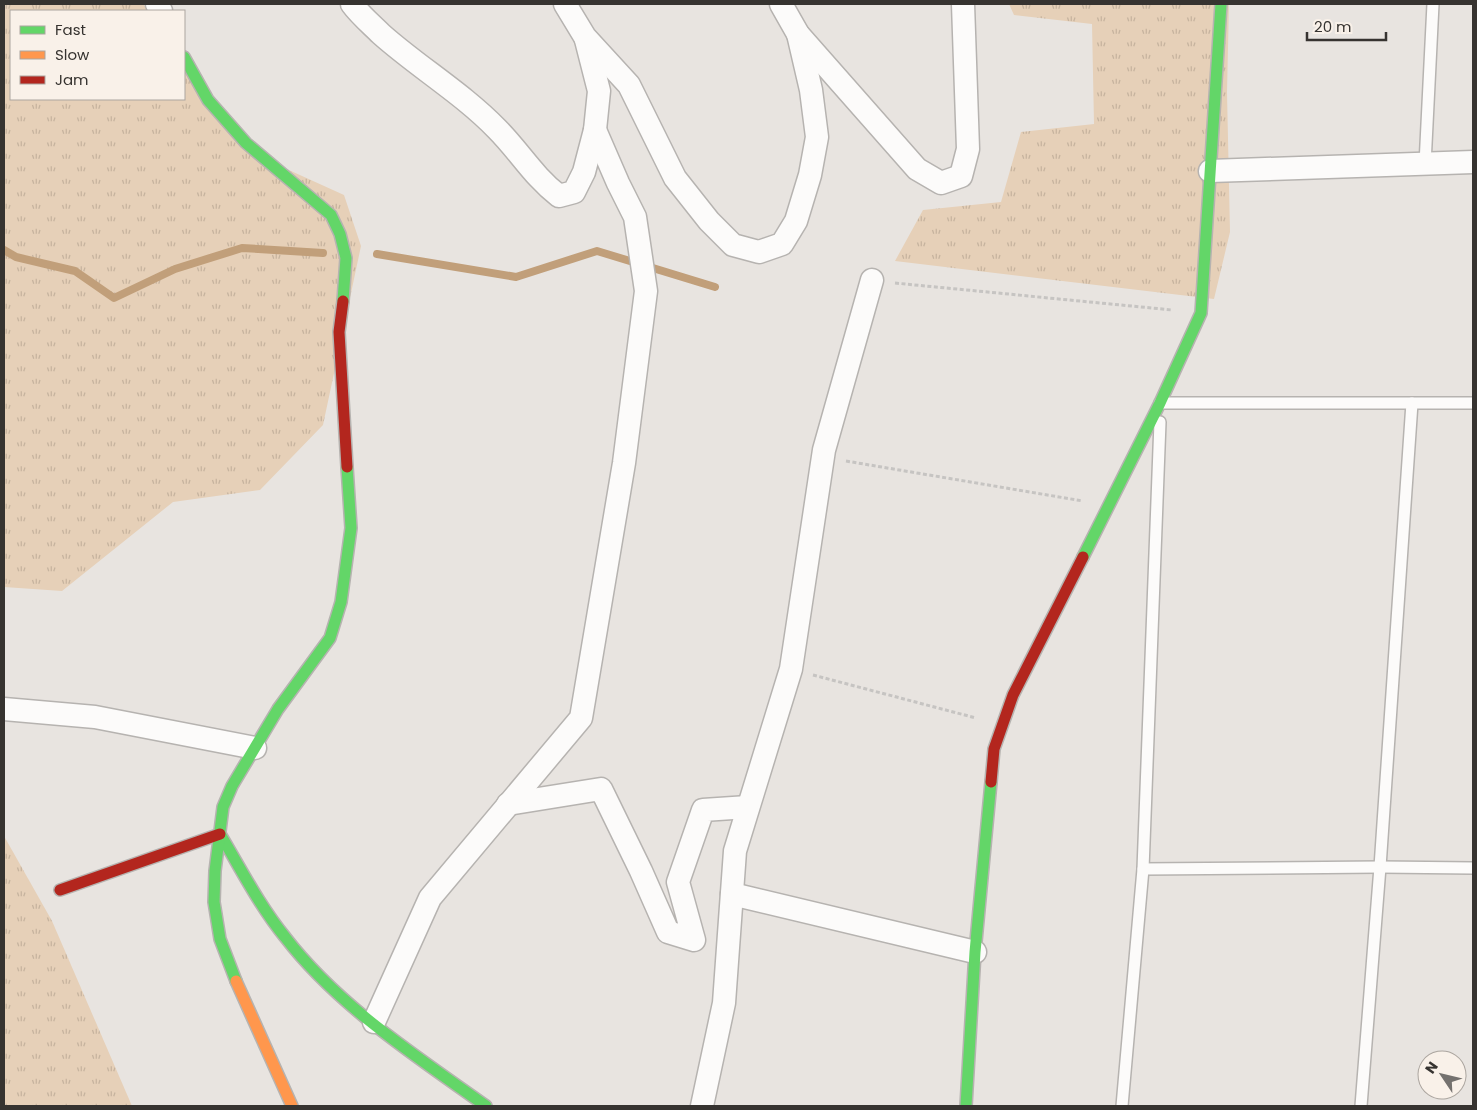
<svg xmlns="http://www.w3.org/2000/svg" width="1477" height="1110" viewBox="0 0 1477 1110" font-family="Poppins,sans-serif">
<defs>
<pattern id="grass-tufts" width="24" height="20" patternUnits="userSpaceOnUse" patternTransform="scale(1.25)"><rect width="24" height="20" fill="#e6d0b8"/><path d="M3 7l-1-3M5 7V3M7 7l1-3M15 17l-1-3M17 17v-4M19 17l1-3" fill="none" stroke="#c6b39e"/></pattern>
</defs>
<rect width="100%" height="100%" fill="#e8e4e0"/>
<g fill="url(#grass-tufts)">
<polygon points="4,4 143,4 149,11 11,11 11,99 184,99 184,53 247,151 344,195 361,246 323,425 260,490 173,502 62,591 4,587"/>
<polygon points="1009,4 1229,4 1227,92 1230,232 1214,299 895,261 923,210 1001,202 1021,132 1094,124 1092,24 1014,15"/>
<polygon points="4,836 52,921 132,1106 4,1106"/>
</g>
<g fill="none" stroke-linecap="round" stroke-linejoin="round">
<g stroke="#c19f7a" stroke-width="8">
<polyline points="4,250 16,257 75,271 114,298 175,269 242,248 323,253"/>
<polyline points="377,254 516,277 597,251 715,287"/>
</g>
<g stroke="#b6b3b0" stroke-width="14">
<g id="lane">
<polyline points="1425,164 1433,4"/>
<polyline points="1160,403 1473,403"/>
<polyline points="1143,869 1380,867 1473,868"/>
<polyline points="1122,1106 1143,869 1160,422"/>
<polyline points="1361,1106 1380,867 1412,403"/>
</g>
</g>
<g stroke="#b6b3b0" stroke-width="25">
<g id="street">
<polyline points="157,4 161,11"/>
<path d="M352,4C360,15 371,24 381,34C418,67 462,93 497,129C519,151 534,177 559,196L574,192L584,172L595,130L599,91L586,40"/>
<polyline points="565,4 585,37 629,85 675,178 709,221 733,245 759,252 782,244 796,221 810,175 817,137 811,90 798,34"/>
<polyline points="781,4 798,34 917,169 941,183 961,176 968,149 963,4"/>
<polyline points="1210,171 1473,162"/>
<polyline points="4,709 95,717 255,748"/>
<polyline points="508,804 601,789 641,871 668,932 694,940 678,882 703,810 748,807"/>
<polyline points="732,894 975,952"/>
<polyline points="374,1022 430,898 581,718 624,463 646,291 635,217 618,183 595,130"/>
<polyline points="702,1106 724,1003 735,851 791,669 824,450 872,280"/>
</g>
</g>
<g stroke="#b6b3b0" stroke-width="14">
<g id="fast">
<polyline points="184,57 208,100 246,143 331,215 340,234 346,258 343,301"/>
<polyline points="1083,557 1160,403 1201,313 1221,4"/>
<path d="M220,834C241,869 259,905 285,937C338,1006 416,1056 486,1106"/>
<polyline points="236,981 220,939 214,902 215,871 223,807 232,786 278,709 330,638 341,602 351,528 347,467"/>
<polyline points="966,1106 975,952 991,782"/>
</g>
</g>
<g stroke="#b6b3b0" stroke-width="14">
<polyline id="slow" points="236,981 292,1106"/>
</g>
<g stroke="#b6b3b0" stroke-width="14">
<g id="jam">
<polyline points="343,301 339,332 347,467"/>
<polyline points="991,782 994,749 1013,695 1083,557"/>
<polyline points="60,890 220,834"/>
</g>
</g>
<g stroke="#c6c4c2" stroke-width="3" stroke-dasharray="4 2.5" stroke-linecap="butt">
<polyline points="895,283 1172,310"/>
<polyline points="846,461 1083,501"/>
<polyline points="813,675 976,718"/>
</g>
<use href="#lane" stroke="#fcfbfa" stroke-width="11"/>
<use href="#street" stroke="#fcfbfa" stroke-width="22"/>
<use href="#fast" stroke="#63d668" stroke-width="11"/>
<use href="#slow" stroke="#ff974d" stroke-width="11"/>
<use href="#jam" stroke="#b3261e" stroke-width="11"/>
</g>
<rect width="1477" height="1110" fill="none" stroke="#363330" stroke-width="10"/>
<rect x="10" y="10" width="175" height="90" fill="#f9f1e9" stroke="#aba59f"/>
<rect x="20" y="26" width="25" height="8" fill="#63d668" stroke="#aba59f"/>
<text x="55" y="35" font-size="15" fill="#363330">Fast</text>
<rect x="20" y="51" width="25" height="8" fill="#ff974d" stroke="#aba59f"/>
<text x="55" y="60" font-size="15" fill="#363330">Slow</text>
<rect x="20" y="76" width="25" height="8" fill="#b3261e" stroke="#aba59f"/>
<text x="55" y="85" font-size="15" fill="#363330">Jam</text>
<g transform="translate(1442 1075) rotate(305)"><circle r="24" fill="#f9f1e9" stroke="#aba59f"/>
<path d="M0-4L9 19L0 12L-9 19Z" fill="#74716e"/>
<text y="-8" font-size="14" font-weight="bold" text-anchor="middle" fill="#363330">N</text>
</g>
<path d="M1307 32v8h79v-8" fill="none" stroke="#363330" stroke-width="2.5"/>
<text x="1314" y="32" font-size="15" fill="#363330" stroke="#f9f1e9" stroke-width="4" paint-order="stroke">20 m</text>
</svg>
